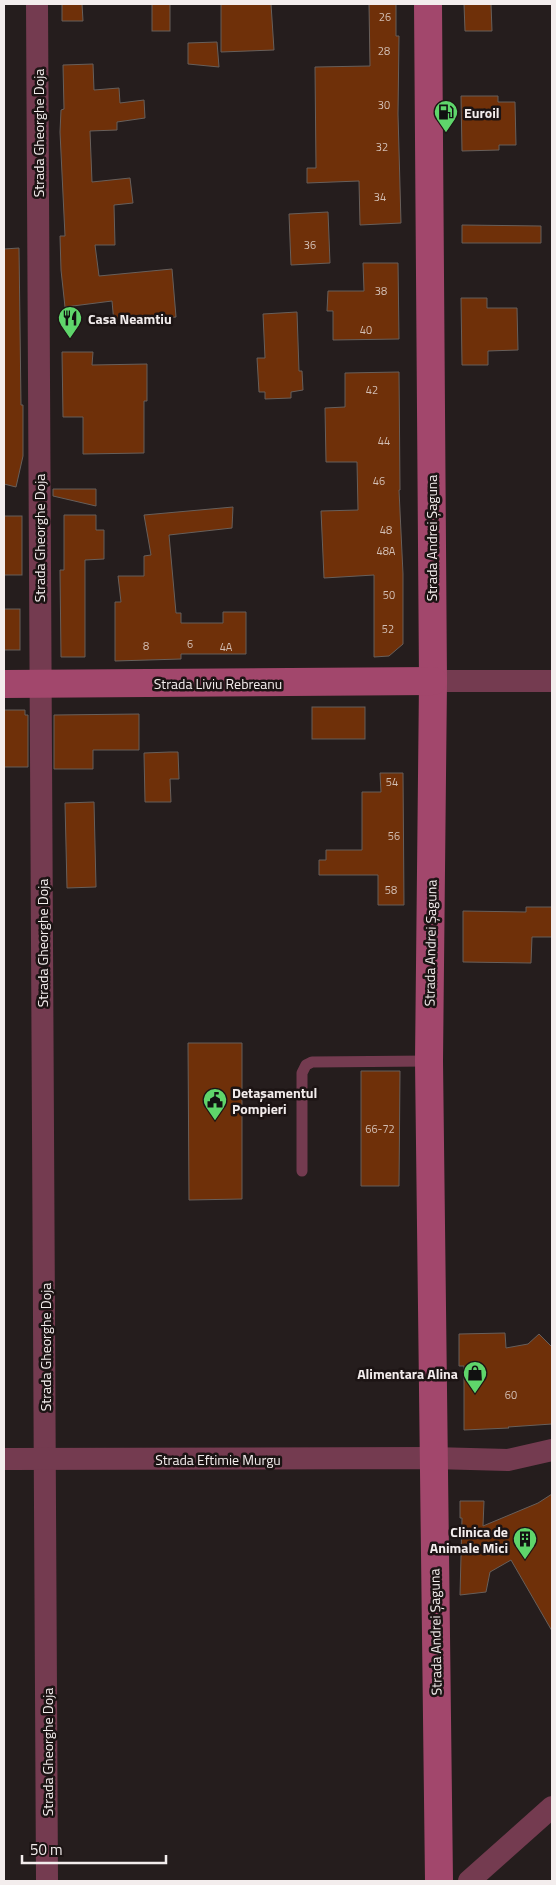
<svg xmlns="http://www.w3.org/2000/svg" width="556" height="1885" viewBox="0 0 556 1885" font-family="'Titillium Web',sans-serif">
<rect width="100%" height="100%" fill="#251d1d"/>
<g fill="#6f3009" stroke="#675f5b">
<polygon points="62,4 82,4 83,21 62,21"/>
<rect x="152" y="4" width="18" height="27"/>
<polygon points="221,4 271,4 274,50 221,52"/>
<polygon points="369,4 396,4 396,36 399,36 398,114 401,223 360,225 359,181 307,183 307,168 316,168 315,67 370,66"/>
<polygon points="464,4 491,4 492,31 465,31"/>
<polygon points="217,42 219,67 188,64 188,43"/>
<polygon points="93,64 94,90 119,88 120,103 144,100 145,118 117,122 117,130 90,131 92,182 130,178 133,203 114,205 115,245 95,245 99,276 172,269 176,317 114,323 112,301 65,307 61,270 60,236 65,236 60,132 61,110 64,109 63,65"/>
<polygon points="461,96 498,96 498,102 515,102 516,145 499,145 499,150 462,151"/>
<polygon points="328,212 330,263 291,265 289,214"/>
<polygon points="462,225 541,226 541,243 462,243"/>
<polygon points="19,248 21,405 23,405 23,456 16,487 4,484 4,249"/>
<polygon points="363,263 398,263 399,339 333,340 333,311 327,311 328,291 364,291"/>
<polygon points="461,298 487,298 487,308 517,308 518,350 488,351 488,365 462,365"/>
<polygon points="297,312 299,371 302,371 303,390 291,392 291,398 265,399 265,392 259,392 257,358 265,358 263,314"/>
<polygon points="62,352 93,352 92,365 147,364 147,401 144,401 144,453 83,454 83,417 63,417"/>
<polygon points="399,372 400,490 399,490 403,574 403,644 389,656 374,657 374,575 324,578 321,511 358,510 357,462 326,462 325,408 345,407 345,373"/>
<polygon points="53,489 96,489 96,506 53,496"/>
<polygon points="233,507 232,528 169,535 176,613 181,613 181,623 223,623 223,612 246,612 246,654 181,654 181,659 115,661 115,602 121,602 118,576 144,576 144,556 151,555 144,515"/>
<polygon points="64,515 96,515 96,530 104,530 104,559 85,560 85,657 61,657 60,570 64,570"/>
<rect x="4" y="516" width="18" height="59"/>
<rect x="4" y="609" width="16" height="41"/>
<rect x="312" y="707" width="53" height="32"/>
<polygon points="4,710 25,710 25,715 28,715 28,767 4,767"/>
<polygon points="139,714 139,750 93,750 93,769 54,769 54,715"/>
<polygon points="170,752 178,752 179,779 170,779 171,802 145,802 144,753"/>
<polygon points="380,773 403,773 404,905 378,905 378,875 319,875 319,860 326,860 326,850 362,850 362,792 381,792"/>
<polygon points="94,802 96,887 67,888 65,803"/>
<polygon points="526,907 552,907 552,937 532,937 531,963 463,962 463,911 526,912"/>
<polygon points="188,1043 242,1043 242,1199 189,1200"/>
<polygon points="361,1071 400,1071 399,1186 361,1186"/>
<polygon points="505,1333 506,1348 528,1344 539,1334 552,1347 552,1424 508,1427 509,1428 464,1430 464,1366 459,1366 459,1334"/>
<polygon points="552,1494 552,1631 511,1560 490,1572 486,1592 460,1595 462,1518 460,1518 460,1501 484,1501 483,1526 538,1503"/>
</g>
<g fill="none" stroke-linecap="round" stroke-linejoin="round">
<polyline stroke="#743b50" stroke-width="11" points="302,1171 302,1073 306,1065 312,1062 429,1061"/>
<g stroke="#743b50" stroke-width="22">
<polyline points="37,4 47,1881"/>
<polyline points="433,681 552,681"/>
<polyline points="4,1459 433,1458 508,1460 552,1450"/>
<polyline points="469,1881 552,1807"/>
</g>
<g stroke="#a2476c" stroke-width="28">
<polyline points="428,4 433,681 429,1061 439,1881"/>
<polyline points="4,684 433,681"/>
</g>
</g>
<defs>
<g id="fuel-pin" transform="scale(1.25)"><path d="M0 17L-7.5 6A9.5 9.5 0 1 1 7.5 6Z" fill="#5fd56b" stroke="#1c1414"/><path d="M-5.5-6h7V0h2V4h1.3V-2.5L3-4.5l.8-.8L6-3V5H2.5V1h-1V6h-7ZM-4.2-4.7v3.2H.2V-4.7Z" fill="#111"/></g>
<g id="restaurant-pin" transform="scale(1.25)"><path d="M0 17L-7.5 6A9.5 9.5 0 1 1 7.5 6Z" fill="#5fd56b" stroke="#1c1414"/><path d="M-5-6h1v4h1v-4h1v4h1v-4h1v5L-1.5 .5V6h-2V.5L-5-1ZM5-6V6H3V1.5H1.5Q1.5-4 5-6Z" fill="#111"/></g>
<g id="civic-pin" transform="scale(1.25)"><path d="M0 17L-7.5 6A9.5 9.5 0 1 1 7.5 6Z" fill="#5fd56b" stroke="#1c1414"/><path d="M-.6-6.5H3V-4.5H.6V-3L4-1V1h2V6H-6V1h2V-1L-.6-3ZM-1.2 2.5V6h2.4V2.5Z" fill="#111"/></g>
<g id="shop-pin" transform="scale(1.25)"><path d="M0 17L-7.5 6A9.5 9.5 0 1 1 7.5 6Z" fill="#5fd56b" stroke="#1c1414"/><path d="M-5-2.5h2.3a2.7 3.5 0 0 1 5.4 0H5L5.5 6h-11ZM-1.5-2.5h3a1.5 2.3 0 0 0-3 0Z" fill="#111"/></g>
<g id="building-pin" transform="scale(1.25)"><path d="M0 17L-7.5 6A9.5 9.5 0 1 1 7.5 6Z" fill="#5fd56b" stroke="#1c1414"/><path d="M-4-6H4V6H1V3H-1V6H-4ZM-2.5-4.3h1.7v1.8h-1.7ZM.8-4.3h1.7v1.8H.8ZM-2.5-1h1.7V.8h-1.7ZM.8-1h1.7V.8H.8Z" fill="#111"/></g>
</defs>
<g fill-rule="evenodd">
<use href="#fuel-pin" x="446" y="112"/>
<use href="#restaurant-pin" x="70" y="318"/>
<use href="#civic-pin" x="215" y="1100"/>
<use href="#shop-pin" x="475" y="1373"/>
<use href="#building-pin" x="525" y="1539"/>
</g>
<g text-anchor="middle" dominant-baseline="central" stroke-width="5" stroke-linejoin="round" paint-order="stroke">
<g font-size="11" fill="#d2beb4">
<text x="385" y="17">26</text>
<text x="384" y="51">28</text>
<text x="384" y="105">30</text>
<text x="382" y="147">32</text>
<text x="380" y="197">34</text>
<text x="310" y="245">36</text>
<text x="381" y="291">38</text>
<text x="366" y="330">40</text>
<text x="372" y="390">42</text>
<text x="384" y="441">44</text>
<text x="379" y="481">46</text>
<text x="386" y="530">48</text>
<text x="386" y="551">48A</text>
<text x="389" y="595">50</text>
<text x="388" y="629">52</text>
<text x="190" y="644">6</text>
<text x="146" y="646">8</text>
<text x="226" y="647">4A</text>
<text x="392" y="782">54</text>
<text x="394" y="836">56</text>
<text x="391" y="890">58</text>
<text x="380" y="1129">66-72</text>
<text x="511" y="1395">60</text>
</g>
<g font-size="14" font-weight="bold" fill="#f3eded" stroke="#1c1414" text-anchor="start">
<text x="464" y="112">Euroil</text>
<text x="88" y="318">Casa Neamtiu</text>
<text x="232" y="1092">Detașamentul<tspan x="232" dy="16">Pompieri</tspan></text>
<text x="458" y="1373" text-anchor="end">Alimentara Alina</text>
<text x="508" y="1531" text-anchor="end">Clinica de<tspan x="508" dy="16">Animale Mici</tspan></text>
</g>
<g font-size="14" fill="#f3eded" stroke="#1c1414">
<text transform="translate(38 133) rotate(-90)">Strada Gheorghe Doja</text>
<text transform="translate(39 538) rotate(-90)">Strada Gheorghe Doja</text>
<text transform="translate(431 538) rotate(-90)">Strada Andrei Șaguna</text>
<text x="218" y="683">Strada Liviu Rebreanu</text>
<text transform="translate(42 943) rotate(-90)">Strada Gheorghe Doja</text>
<text transform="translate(430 943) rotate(-89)">Strada Andrei Șaguna</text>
<text transform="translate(45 1347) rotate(-90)">Strada Gheorghe Doja</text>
<text x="218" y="1459">Strada Eftimie Murgu</text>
<text transform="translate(435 1632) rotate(-91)">Strada Andrei Șaguna</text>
<text transform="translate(47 1752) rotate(-90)">Strada Gheorghe Doja</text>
</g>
</g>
<rect width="556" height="1885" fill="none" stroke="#f3eded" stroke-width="10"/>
<path d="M22 1855v8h144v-8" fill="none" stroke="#f3eded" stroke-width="2.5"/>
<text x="30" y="1855" font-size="15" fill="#f3eded" stroke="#1c1414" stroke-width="4" paint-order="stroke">50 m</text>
</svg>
